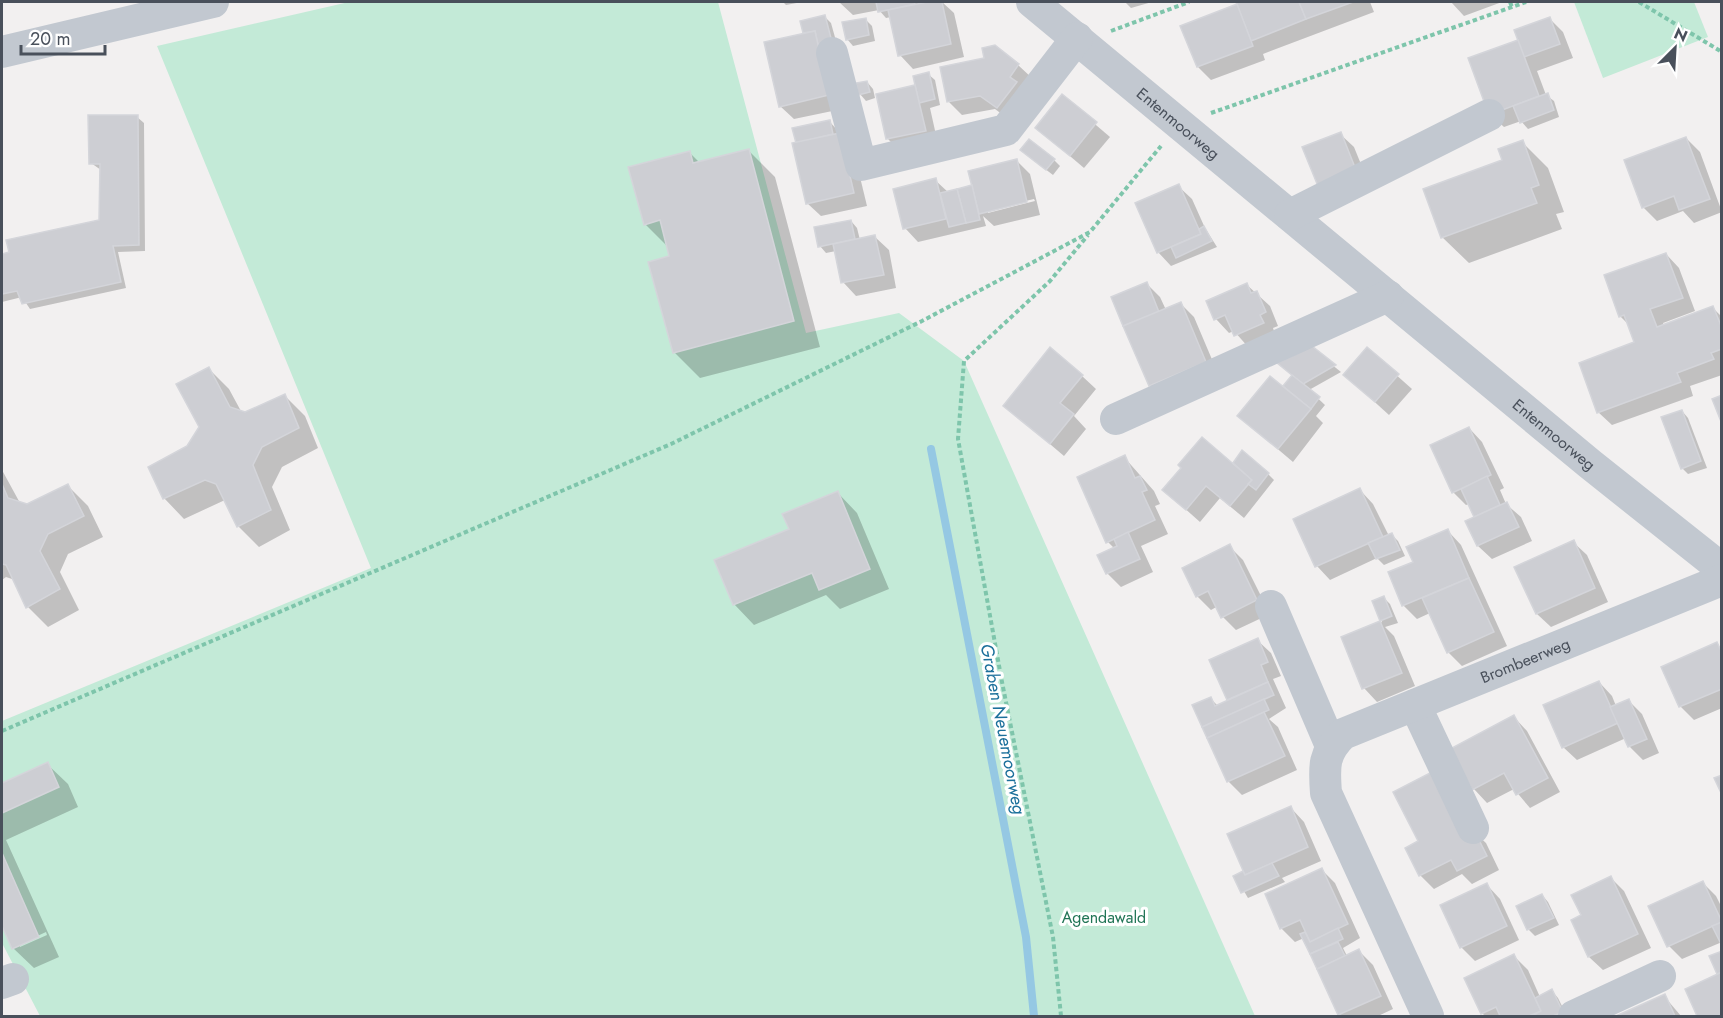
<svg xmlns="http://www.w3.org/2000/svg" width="1723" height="1018" viewBox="0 0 1723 1018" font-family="Jost,sans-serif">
<rect width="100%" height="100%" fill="#f2f0f0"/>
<g fill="#c3ead7">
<polygon points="349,2 718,2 806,333 899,313 964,361 1255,1016 40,1016 2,943 2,721 371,568 157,46"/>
<polygon points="1574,2 1694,2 1708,37 1603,78"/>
</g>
<g fill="#0003" fill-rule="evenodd">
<polygon points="783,2 802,2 786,5"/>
<polygon points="839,2 918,2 919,5 942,2 954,13 964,57 913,69 900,55 891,17 886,18 879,10 853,15"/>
<polygon points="1125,2 1124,2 1152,2 1131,8"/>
<polygon points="1237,2 1370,2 1374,12 1263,54 1265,60 1211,80 1198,67 1239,5"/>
<polygon points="1451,2 1502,2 1464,16"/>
<polygon points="825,17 831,23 838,48 842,109 794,119 780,106 804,34 802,22"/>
<polygon points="865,19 872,26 875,41 853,46 847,39"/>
<polygon points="1550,19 1563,32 1573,58 1537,71 1546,95 1554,101 1559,117 1528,129 1521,121 1504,127 1490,114 1520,41"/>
<polygon points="1018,65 1032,78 1011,121 995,109 962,115 949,102 942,68"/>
<polygon points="928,74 935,80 940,105 930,108 938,144 901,152 888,139 878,95 915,87"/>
<polygon points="867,82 873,89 875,98 866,101 860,94"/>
<polygon points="1062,96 1110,137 1084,168 1037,128"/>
<polygon points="137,117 144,123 145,251 118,252 126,288 30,309 22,297 2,302 2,255 100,222 101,170 91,163"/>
<polygon points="830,122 853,148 867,206 821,216 807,203 797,142"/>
<polygon points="1340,134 1354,147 1371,189 1321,190"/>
<polygon points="1686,138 1700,152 1722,212 1694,223 1683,211 1657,221 1643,207"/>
<polygon points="1522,142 1548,168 1564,212 1556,214 1562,229 1469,263 1442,237"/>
<polygon points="748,150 775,177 820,347 700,378 674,352 671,257 669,248 645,224 689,152 700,163"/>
<polygon points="1028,156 1054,160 1060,166 1053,175"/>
<path d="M1016,160L1030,174L1040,215L994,226L983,216L986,226L918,242L905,228L935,180L949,193L974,186ZM1034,199L1035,201L988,213V210Z"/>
<polygon points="1178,186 1192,199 1205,228 1217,247 1171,266 1158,252"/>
<polygon points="851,221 857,228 860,240 875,237 889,250 896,288 856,296 843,282 836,251 826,253 820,246"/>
<polygon points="1666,254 1679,268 1695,311 1663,323 1664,326 1713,308 1722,317 1722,375 1690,386 1693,396 1612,425 1598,412 1636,343 1629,325 1620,316"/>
<polygon points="1147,284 1160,297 1166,310 1181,304 1194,317 1219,376 1163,399 1150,385"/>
<polygon points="1247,285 1270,306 1278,326 1273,328 1276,337 1249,348 1234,331 1229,333 1216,319 1208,302"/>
<polygon points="1311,348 1341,372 1309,390 1325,405 1316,416 1323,423 1293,462 1239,416 1289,393"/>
<polygon points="1367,349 1412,389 1389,415 1345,375"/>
<polygon points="209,369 229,389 242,413 245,414 285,396 305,416 318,448 282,467 272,487 290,530 259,547 238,526 225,500 184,519 164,498 188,448 201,427"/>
<polygon points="1082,376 1096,389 1074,416 1086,429 1064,456 1005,406"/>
<polygon points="1682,411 1688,418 1707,468 1688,474 1682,468"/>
<polygon points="1469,428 1482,442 1504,488 1500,490 1506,504 1521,517 1532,541 1492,559 1478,546 1467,522 1476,518 1469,504 1466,505 1453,492"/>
<polygon points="1124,457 1154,491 1160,504 1155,506 1168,534 1141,546 1153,572 1121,587 1107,573 1115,549 1108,542"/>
<polygon points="1183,468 1240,468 1268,474 1274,480 1244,518 1220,498 1200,522 1164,490"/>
<polygon points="2,470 20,503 27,505 68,486 88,506 103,537 68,554 60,572 79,610 48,627 28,607 15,580 6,577 2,580"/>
<polygon points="1360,490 1373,504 1389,536 1392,535 1398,541 1405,556 1384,565 1377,558 1330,580 1317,566 1295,519"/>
<polygon points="837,492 857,513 889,589 840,609 826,595 754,625 734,604 790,529"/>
<polygon points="1448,531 1461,545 1507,646 1462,666 1448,652 1430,613 1417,619 1403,605 1415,562"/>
<polygon points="1573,542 1587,555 1608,602 1551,627 1537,614 1516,567"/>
<polygon points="1229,546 1243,560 1270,614 1236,630 1223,617 1218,606 1211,610 1197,596 1184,569"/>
<polygon points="1384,598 1390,604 1398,623 1385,627 1394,636 1415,686 1377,702 1364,688 1343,638 1382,622 1374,602"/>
<polygon points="1257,640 1271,653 1281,676 1273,679 1286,708 1269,719 1278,727 1297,770 1242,795 1228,781 1210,698 1218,706 1229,701 1211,660"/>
<polygon points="1716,644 1722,649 1722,708 1694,720 1680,706"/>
<polygon points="1599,682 1612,696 1616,706 1628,700 1642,714 1659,753 1643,760 1630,747 1626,738 1577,760 1563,747"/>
<polygon points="1514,717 1527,731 1560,792 1530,808 1514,789 1487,803 1474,789 1452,750"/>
<path d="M47,764L68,784L78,807L6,840L59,957L34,968L13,948L2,922V784ZM46,932L47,935L20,947V944Z"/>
<polygon points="1291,808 1304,822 1321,861 1282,878 1285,882 1248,898 1235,876 1245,872"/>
<polygon points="1472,830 1486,843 1499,870 1472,884 1462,874 1434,889 1420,875"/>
<polygon points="1322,870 1335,883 1360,938 1343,948 1347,956 1359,951 1373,965 1393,1009 1378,1016 1341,1016 1304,938 1295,942 1281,928"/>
<polygon points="1611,878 1624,891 1651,948 1603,970 1589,957 1573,920 1583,916"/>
<polygon points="1703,883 1716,896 1722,908 1722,942 1682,959 1669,946"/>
<polygon points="1487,885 1500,899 1519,940 1475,961 1461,947"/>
<polygon points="1542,895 1548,902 1559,925 1535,936 1529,930 1518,907"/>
<polygon points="1514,956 1528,970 1540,997 1552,991 1558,998 1567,1016 1485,1016 1482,1013"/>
<polygon points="1664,996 1681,1016 1620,1016"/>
</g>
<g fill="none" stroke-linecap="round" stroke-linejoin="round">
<polyline stroke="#95c8e3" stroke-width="8" points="931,449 1026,937 1034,1016"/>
</g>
<g fill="#cdced3" stroke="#d4d5da" stroke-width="1.5">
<polygon points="876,2 914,2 915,4 878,12"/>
<polygon points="927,2 942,2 951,44 898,56 888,10"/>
<polygon points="1236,2 1299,2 1306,19 1251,41"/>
<polygon points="1299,2 1353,2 1306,19"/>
<polygon points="1237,4 1253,46 1197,67 1180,26"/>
<polygon points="825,15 832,42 818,45 815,31 803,33 800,21"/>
<polygon points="1550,17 1560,44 1524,57 1514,30"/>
<polygon points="866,18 869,35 846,40 842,22"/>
<polygon points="815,31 829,95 779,107 764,42"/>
<polygon points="1518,40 1539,96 1489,115 1468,58"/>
<polygon points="995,45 1019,64 1010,77 1017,82 997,108 980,96 947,102 940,67 984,58 982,48"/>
<polygon points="929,72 935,99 919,103 913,76"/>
<polygon points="867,81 870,92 858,95 856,83"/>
<polygon points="915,85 926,131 886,139 876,94"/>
<polygon points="1548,93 1554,110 1520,123 1513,106"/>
<polygon points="1062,94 1097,122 1070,156 1035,128"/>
<polygon points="88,115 138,115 139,245 113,246 121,282 22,304 17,291 2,294 2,254 9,252 6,240 99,220 100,164 89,164"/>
<polygon points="830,120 833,134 796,143 792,128"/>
<polygon points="1341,132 1358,175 1320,191 1302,147"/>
<polygon points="840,133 854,193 806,204 792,143"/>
<polygon points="1686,137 1710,199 1679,210 1674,196 1642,208 1624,160"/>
<polygon points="1029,139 1055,159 1046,170 1020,150"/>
<polygon points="1523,140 1539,185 1531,188 1537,203 1441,238 1423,189 1502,160 1498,149"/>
<polygon points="749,149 794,321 673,353 648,262 669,256 660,220 644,225 628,167 690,151 693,163"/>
<polygon points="1017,159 1027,202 979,214 968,171"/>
<polygon points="936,178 946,219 903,229 893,189"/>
<polygon points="1179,184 1201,234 1157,253 1135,203"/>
<polygon points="972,185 980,220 966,223 957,189"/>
<polygon points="957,189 966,223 949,227 940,193"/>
<polygon points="851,220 855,239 818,247 814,227"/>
<polygon points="1204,226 1212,241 1176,258 1171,247 1201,234 1199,229"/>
<polygon points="875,235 884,275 841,283 833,244"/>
<polygon points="1666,253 1683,298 1650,309 1657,327 1713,306 1722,328 1722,349 1711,353 1714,359 1677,373 1681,382 1597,413 1579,363 1634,342 1624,315 1619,317 1604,275"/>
<polygon points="1147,282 1159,312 1123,326 1111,297"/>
<polygon points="1247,283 1251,293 1257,291 1266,312 1260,315 1264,323 1234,336 1225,315 1214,320 1206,301"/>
<polygon points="1181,302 1206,362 1149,386 1123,326"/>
<polygon points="1312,346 1336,365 1303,384 1277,363"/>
<polygon points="1050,347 1083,375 1060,403 1074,414 1050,444 1003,406"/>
<polygon points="1367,347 1399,374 1375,402 1343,375"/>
<polygon points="209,367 230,407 245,412 285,394 299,428 262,447 253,465 271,510 237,527 216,484 205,480 163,499 148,467 187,446 199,427 176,384"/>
<polygon points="1292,375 1320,397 1311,409 1283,386"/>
<polygon points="1270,376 1311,409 1278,449 1237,416"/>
<polygon points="1722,395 1722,424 1712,399"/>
<polygon points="1682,410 1701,461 1681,469 1661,417"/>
<polygon points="1469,427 1491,475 1452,493 1430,445"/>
<polygon points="1202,437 1252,480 1230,506 1206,486 1186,510 1162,490 1181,468 1178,465"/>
<polygon points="1242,450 1269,473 1256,490 1248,484 1252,480 1233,463"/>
<polygon points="1125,455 1135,478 1140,476 1147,490 1142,492 1155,520 1106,543 1077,477"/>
<polygon points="1487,476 1500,505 1474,517 1461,489"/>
<polygon points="2,484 8,498 27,504 68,484 84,516 48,534 40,551 60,589 26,608 6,565 2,564"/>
<polygon points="1360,488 1383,537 1315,567 1293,519"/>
<polygon points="838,491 870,569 819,590 812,573 733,605 714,560 789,529 782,514"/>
<polygon points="1507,502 1519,527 1477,546 1465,521"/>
<polygon points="1448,529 1469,578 1402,606 1388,572 1413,562 1406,547"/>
<polygon points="1128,532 1140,559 1106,574 1097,555 1117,546 1114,539"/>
<polygon points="1392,533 1400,550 1376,559 1368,543"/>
<polygon points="1574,540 1595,588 1536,614 1514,567"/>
<polygon points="1230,544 1257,600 1221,618 1208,591 1196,597 1182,568"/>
<polygon points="1469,578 1494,632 1447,653 1422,598"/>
<polygon points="1384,596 1392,616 1380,621 1372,601"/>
<polygon points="1380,621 1402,673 1362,689 1341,637"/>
<polygon points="1258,638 1268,662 1261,665 1268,682 1227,700 1209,660"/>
<polygon points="1717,642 1722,653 1722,689 1679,707 1661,667"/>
<polygon points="1599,681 1618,723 1562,748 1543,705"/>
<polygon points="1268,682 1274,695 1202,727 1192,705 1211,697 1215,706"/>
<polygon points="1264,699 1269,710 1207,738 1202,727"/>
<polygon points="1629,699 1647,739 1628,747 1610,707"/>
<polygon points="1264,712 1285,756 1227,782 1207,738"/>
<polygon points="1514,715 1548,778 1516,795 1504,773 1472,790 1450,749"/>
<polygon points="48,762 59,787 2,813 2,783"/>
<polygon points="1432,772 1473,828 1487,856 1457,871 1451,860 1419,876 1405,848 1418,841 1393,792"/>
<polygon points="1722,775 1722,795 1714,778"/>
<polygon points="1291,806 1308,847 1245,875 1227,834"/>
<polygon points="2,853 39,937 12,949 2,926"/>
<polygon points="1272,863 1279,876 1241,893 1233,876 1243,871 1245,875"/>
<polygon points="1322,868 1348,924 1310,942 1300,920 1280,929 1265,894"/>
<polygon points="1611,876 1638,934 1588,957 1571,920 1581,915 1571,895"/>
<polygon points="1703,881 1722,922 1667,947 1648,906"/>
<polygon points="1487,883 1507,926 1460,948 1440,905"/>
<polygon points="1542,894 1554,918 1527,930 1516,906"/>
<polygon points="1722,922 1722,946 1712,926"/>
<polygon points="1338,928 1343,939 1310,954 1300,934 1305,932 1310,942"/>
<polygon points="1338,942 1345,956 1317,969 1310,954"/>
<polygon points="1359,949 1381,996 1338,1015 1317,969"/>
<polygon points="1722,951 1722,972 1717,974 1709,956"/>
<polygon points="1514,954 1541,1011 1529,1016 1500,1016 1496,1007 1481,1014 1464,978"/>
<polygon points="1722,972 1722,1016 1697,1016 1685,989"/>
<polygon points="1552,989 1563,1012 1553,1016 1532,1016 1541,1011 1535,998"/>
<polygon points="1665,994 1675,1016 1616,1016"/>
</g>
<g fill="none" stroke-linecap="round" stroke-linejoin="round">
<g stroke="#7ec5ab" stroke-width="4" stroke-dasharray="4.5 3" stroke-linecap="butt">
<polyline points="1510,2 1512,7"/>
<polyline points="1639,2 1722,52"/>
<polyline points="1111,31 1189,2"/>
<polyline points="1211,113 1526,2"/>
<polyline points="2,731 671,444 922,321 1090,232 1161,146"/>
<polyline points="1061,1016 1053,937 1002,682 958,439 964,361 1050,281 1088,235"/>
</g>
<g stroke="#c2c8d0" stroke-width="32">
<path id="s1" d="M1032,2L1590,464L1722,569"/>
<polyline points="2,52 213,2"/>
<polyline points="832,53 861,165 1006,130 1077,38"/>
<polyline points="1290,215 1489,115"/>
<polyline points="1116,419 1388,296"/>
<polyline points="1271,606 1331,746"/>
<polyline points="1415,705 1473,828"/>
<polyline points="2,983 13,979"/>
<path id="s2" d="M1428,1016L1326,793C1324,767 1323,753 1343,734L1722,580"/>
<polyline points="1574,1016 1660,976"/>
</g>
</g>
<g text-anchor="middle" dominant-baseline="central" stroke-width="6" stroke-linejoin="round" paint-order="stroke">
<g font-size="16" fill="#49505b" stroke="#fff">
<text stroke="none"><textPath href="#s1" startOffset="190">Entenmoorweg</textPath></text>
<text stroke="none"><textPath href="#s1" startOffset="678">Entenmoorweg</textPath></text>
<text stroke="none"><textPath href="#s2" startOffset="506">Brombeerweg</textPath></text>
</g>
<g font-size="16" fill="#217556" stroke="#fff">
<text x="1104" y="917">Agendawald</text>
</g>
<g font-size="18" font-style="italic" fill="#1c709b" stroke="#fff">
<text transform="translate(1003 729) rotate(79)">Graben Neuemoorweg</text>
</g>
</g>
<rect width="1723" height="1018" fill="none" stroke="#49505b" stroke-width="6"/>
<g transform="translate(1675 48) rotate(24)" stroke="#ffffff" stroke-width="4.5" paint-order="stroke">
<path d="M0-4.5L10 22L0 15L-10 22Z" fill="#49505b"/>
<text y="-9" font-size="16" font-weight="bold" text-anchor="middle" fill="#49505b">N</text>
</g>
<path d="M21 45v9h84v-9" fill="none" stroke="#49505b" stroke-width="3"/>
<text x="30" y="45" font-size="18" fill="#49505b" stroke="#ffffff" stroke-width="4.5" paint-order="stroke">20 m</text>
</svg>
